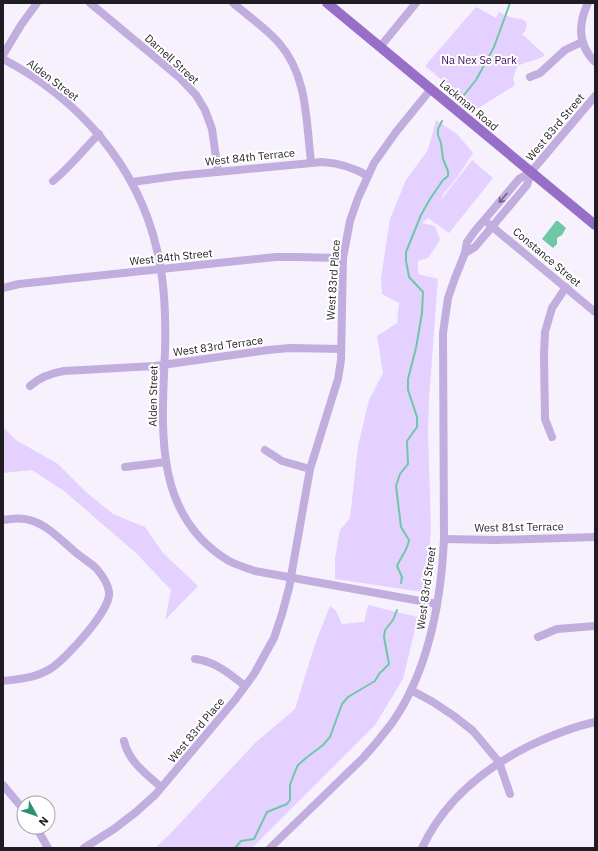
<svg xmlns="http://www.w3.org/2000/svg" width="598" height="851" viewBox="0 0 598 851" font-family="'IBM Plex Sans',sans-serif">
<rect width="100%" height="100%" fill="#f6f1fd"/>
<g fill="#e4d1ff">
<path d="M476,7L496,18L499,12C504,14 508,17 514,18C517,19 522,18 524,20C529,23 526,32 522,34L545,55C536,62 526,60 517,67L513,78L515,85L477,109L425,66Z"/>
<polygon points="436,120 457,134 473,153 456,179 444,193 441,200 472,160 493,178 449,233 428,218 422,223 435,226 440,240 428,258 418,261 418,274 438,279 429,398 428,432 431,531 428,564 430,593 335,579 335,558 340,530 350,518 358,446 369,400 383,373 377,336 397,323 399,303 382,294 381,278 390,219 406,180 428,150"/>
<polygon points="3,427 16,440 58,464 86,492 113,514 145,527 163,553 198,586 165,620 171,590 136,553 64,491 32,470 3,473"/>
<polygon points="368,605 418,617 403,679 375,725 252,848 155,848 169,835 255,743 295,709 314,647 330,606 336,611 342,624 364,622"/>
</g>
<polygon fill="#6fc8a5" points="556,221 558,221 566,228 562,235 557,238 557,244 553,248 542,239"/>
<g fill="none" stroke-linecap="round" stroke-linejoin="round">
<g stroke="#6fc8a5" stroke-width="2">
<polyline points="464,95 476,80 494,47 510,3"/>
<path d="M401,583L402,577L397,566C401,557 408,549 409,540L401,527L396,486L400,474L408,464L407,441L417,427V417L408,390V379L416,348L422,313L423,292L409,277L406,261V252L421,215L430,199L443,180L448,176V171L443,159L441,143L438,135V129L442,121"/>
<polyline points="235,848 241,841 254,839 267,812 287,804 290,800 290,785 294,774 298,765 306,758 323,745 330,737 342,704 348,697 375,681 379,674 389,664 384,637 385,630 393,620 397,610"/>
</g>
<g stroke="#c2addf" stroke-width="8">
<polyline points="90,3 180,78 196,95 205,110 212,129 218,172"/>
<path d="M233,3C248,16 266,28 279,43C308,76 306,122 311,162"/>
<path d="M588,3C578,24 578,45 595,62"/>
<polyline points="380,47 416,3"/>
<polyline points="3,55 21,25 37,3"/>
<path d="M3,59C78,98 138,166 157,250C165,283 166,318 165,351C162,427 152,515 229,561C237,565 246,568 255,571L437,604"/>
<polyline points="530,77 540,73 565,50 582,42"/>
<path d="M53,181C70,167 83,150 99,134"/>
<path d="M132,182L176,176L322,162C339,163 353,167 368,176"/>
<polyline points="489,224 595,312"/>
<polyline points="465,253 475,247 527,185 531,172 595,96"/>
<polyline points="3,288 19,284 276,257 295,257 343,258"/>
<path d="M30,386C40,377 51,373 64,371L155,366L268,350L290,348L341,349"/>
<polyline points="552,437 545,419 544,354 545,332 552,308 566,287"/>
<polyline points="265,450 282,461 310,469"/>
<polyline points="125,467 166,462"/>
<path d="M3,520C13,518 23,517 33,521C48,526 62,541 74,551C81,557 89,562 96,568C102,575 108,583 109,592C112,609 65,660 50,669C35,678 19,679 3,681"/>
<polyline points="444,539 496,540 595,537"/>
<polyline points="538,637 557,629 595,626"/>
<path d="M195,659C215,661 230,674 245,686"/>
<polyline points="411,690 433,702 454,716 473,731 499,762 510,794"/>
<path d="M124,741C129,762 146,774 161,787"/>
<polyline points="3,785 24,810"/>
<polyline points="36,827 48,848"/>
<polyline points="84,848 114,829 136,812 155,795 235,700 254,674 274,638 282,614 289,588 310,469 338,379 341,360 343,258 350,221 358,198 374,163 396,132 431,89"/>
<path d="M270,848L363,758C373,747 383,735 392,723C429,670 441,602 444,539L443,333L448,298L455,278L465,253L467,242L474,232L519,179L531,172"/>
<path d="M422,848C444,801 483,769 529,746C550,736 572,727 595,722"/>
</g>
<polyline stroke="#986fc8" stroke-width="10" points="327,3 595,225"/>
</g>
<defs><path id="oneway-shaft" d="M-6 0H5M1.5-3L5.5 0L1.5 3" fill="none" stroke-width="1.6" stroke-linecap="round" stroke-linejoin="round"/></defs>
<use stroke="#706481" href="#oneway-shaft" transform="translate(503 198) rotate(130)"/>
<g text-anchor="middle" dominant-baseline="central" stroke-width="4" stroke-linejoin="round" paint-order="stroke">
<g font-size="11" fill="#1f1c23" stroke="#fff">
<text transform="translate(172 59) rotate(42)">Darnell Street</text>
<text transform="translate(53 80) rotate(37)">Alden Street</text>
<text transform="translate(469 105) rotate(40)">Lackman Road</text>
<text transform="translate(555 127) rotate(-50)">West 83rd Street</text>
<text transform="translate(250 157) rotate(-6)">West 84th Terrace</text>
<text transform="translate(171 257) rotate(-6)">West 84th Street</text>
<text transform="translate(547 257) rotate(40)">Constance Street</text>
<text transform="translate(333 280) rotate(-86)">West 83rd Place</text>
<text transform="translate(218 346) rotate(-8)">West 83rd Terrace</text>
<text transform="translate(153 396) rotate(-89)">Alden Street</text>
<text transform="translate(519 527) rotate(-1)">West 81st Terrace</text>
<text transform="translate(426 588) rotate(-82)">West 83rd Street</text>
<text transform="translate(196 730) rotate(-50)">West 83rd Place</text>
</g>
<g font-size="11" fill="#390d5d" stroke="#fff">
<text x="479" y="60">Na Nex Se Park</text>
</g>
</g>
<rect width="598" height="851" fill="none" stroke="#1f1c23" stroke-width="8"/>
<g transform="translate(36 815) rotate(130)"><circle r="19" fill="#ffffff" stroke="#a5a4a7"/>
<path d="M0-3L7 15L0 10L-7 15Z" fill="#2a926f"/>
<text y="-6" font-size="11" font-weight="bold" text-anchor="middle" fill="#1f1c23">N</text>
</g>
</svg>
